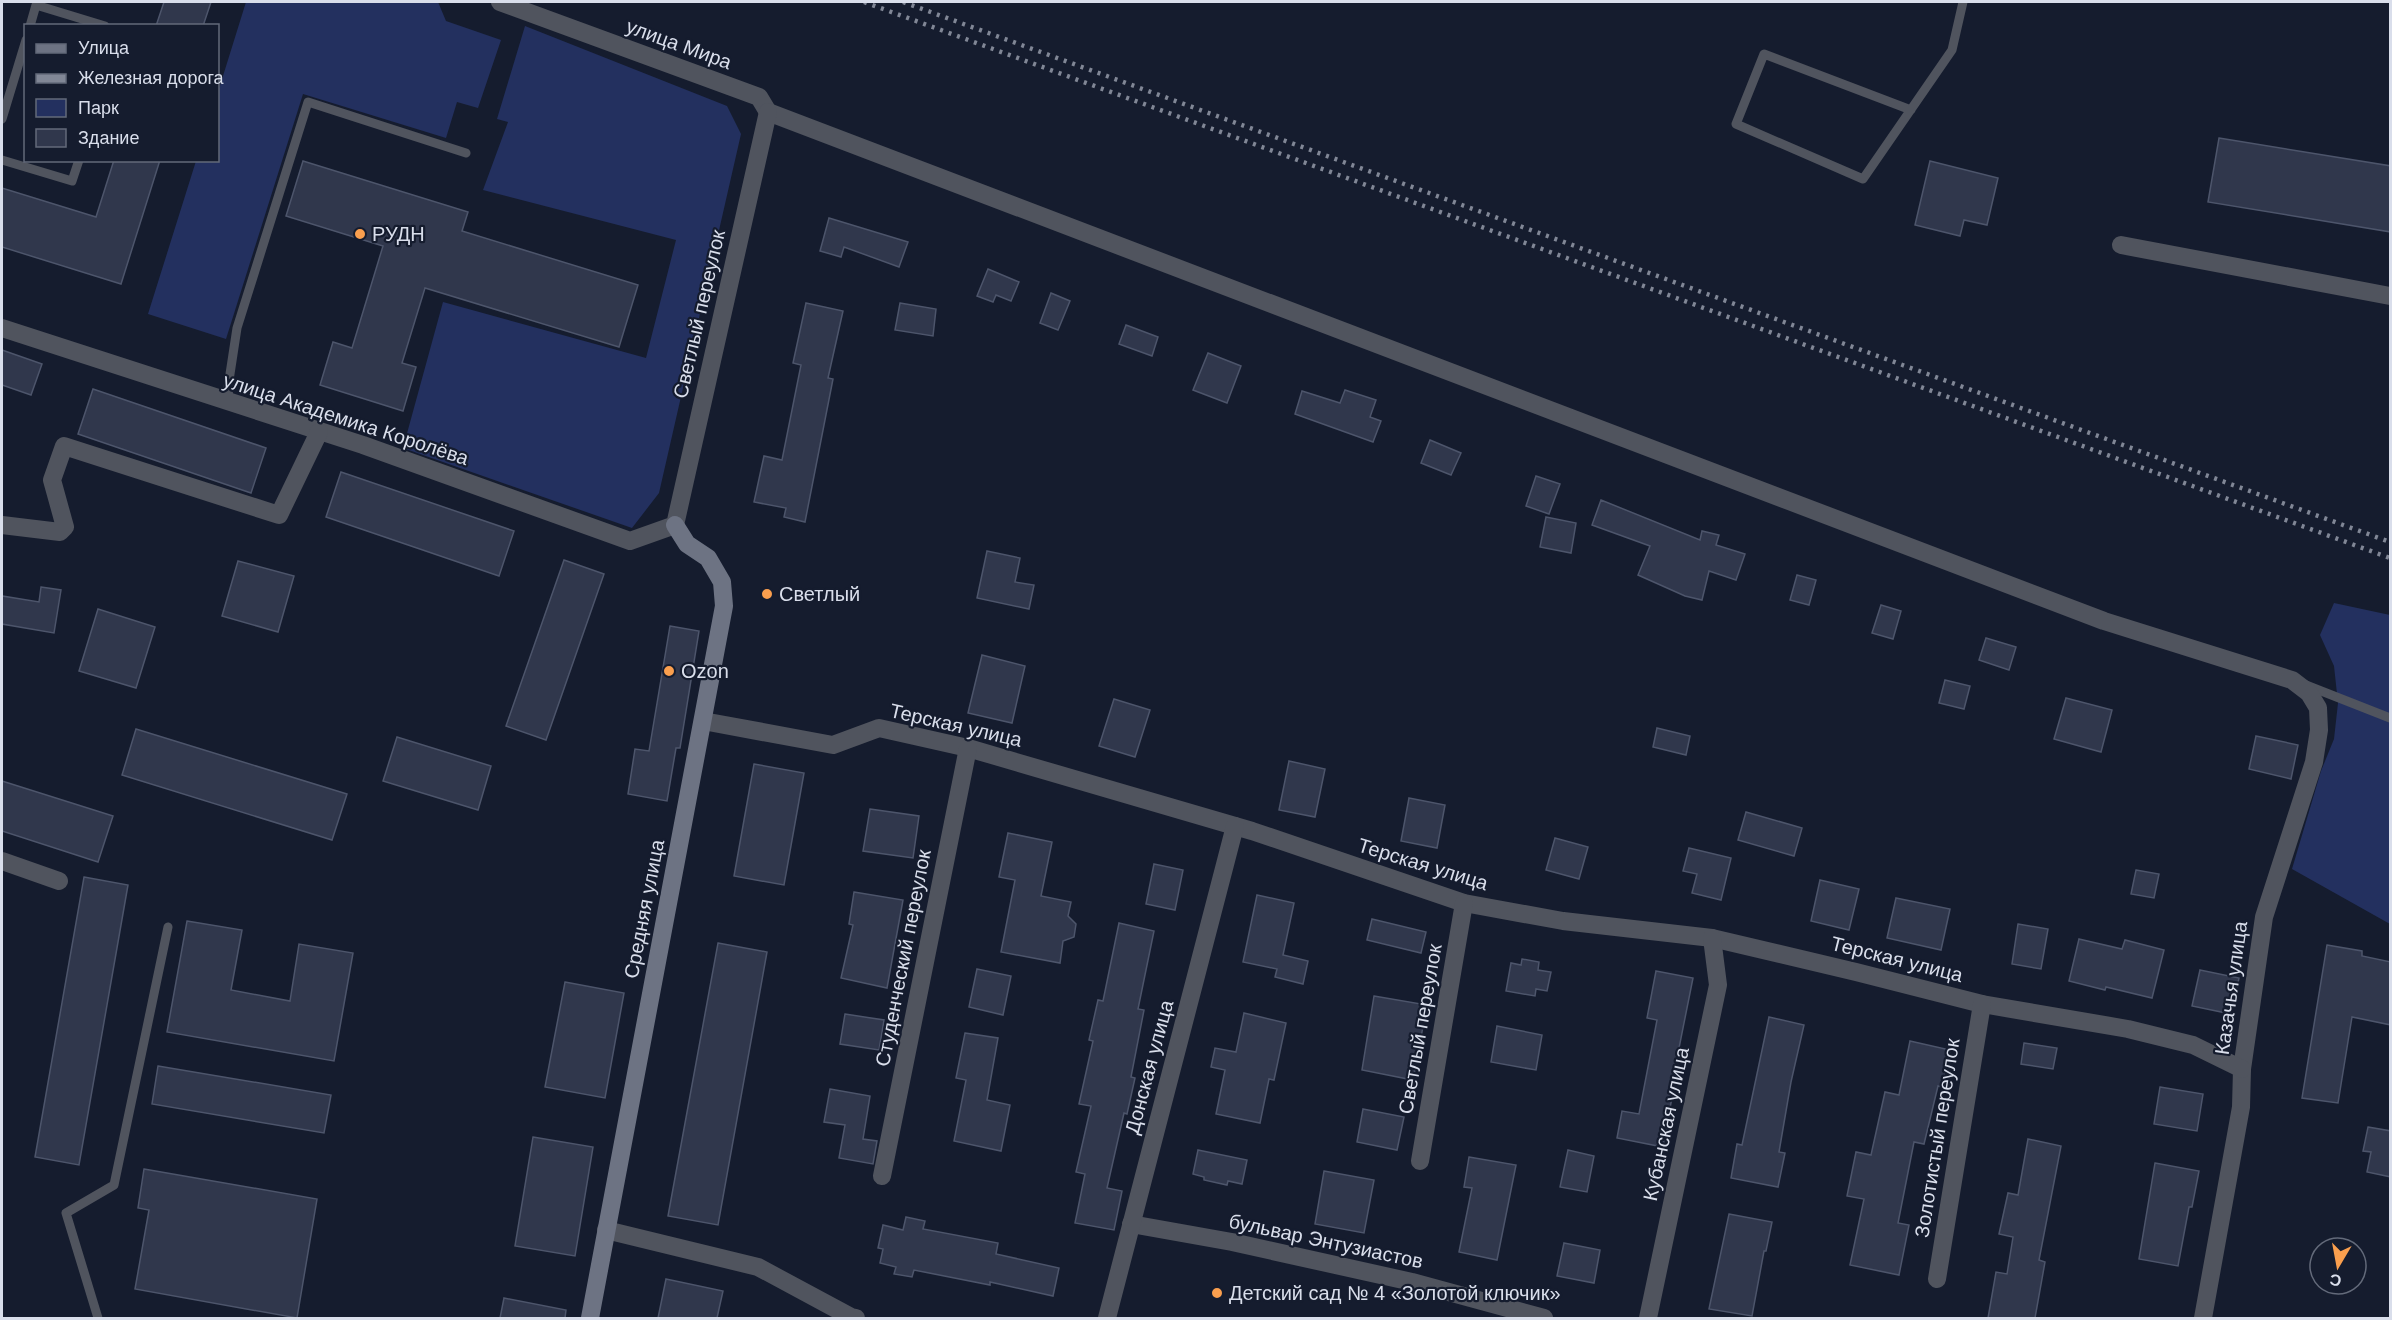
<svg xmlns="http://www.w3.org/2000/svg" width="2392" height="1320" viewBox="0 0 2392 1320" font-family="Arial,sans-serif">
<rect width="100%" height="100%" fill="#151c2e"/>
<g fill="#23305f">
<polygon points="246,2 438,2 446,21 501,40 478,108 457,102 446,138 303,94 226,339 148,314 196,161 218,160 218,92"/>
<polygon points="525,26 727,106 741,134 659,493 632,528 403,448 443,302 646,358 676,240 483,190 508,122 497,119"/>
<polygon points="2334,603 2390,615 2390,924 2292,869 2321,771 2334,739 2338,703 2334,666 2320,635"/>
</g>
<g fill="#30374c" stroke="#4d556b" stroke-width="1.5">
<polygon points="164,2 211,2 203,26 156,26"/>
<polygon points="2219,138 2391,166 2391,232 2208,202"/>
<polygon points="114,160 160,160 121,284 2,247 2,188 96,217"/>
<polygon points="303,161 468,212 462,231 638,285 619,347 425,288 402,363 416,367 403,411 320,385 333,342 352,348 383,246 286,216"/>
<polygon points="1930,161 1998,178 1987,225 1964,220 1960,236 1915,225"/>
<polygon points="829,218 908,242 899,267 844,247 841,257 820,251"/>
<polygon points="988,269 1019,282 1011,301 996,295 993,302 977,296"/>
<polygon points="1051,293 1070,301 1058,330 1040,323"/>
<polygon points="806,303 843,311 828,378 833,379 805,522 784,517 786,508 754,502 764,456 782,460 801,365 793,363"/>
<polygon points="900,303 936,309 933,336 895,330"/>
<polygon points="1126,325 1158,337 1152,356 1119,344"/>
<polygon points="2,350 42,364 31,395 2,385"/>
<polygon points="1208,353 1241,366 1227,403 1193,390"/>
<polygon points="93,389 266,448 251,493 78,434"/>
<polygon points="1345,390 1376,400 1370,417 1381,421 1373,442 1295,414 1302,391 1340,403"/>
<polygon points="1430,440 1461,453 1451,475 1421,463"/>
<polygon points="341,472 514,531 499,576 326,517"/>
<polygon points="1536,476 1560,484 1549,514 1526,506"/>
<polygon points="1601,500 1700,540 1702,531 1719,535 1716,545 1745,554 1736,580 1709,571 1702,600 1685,596 1638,575 1650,546 1592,525"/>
<polygon points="1546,517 1576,523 1571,553 1540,547"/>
<polygon points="987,551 1020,558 1015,582 1034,585 1029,609 977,598"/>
<polygon points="564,560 604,574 546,740 506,726"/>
<polygon points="238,561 294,576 278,632 222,616"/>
<polygon points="1797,575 1816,580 1809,605 1790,600"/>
<polygon points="41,587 61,590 54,633 2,624 2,596 39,602"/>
<polygon points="1881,605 1901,611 1893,639 1872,633"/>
<polygon points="98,609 155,627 136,688 79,671"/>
<polygon points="670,626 699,631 680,748 676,748 667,801 628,794 635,749 649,751"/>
<polygon points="1986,638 2016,647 2009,670 1979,660"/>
<polygon points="982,655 1025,666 1012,723 968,713"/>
<polygon points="1945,680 1970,686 1964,709 1939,703"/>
<polygon points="2066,698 2112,710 2101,752 2054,739"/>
<polygon points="1114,699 1150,710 1135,757 1099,746"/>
<polygon points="1657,728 1690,736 1686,755 1653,747"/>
<polygon points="136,729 347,794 332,840 122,775"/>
<polygon points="2256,736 2298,745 2291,779 2249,769"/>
<polygon points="397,737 491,766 478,810 383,781"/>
<polygon points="1289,761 1325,769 1315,817 1279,810"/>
<polygon points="754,764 804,773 784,885 734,876"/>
<polygon points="2,781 113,816 98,862 2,831"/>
<polygon points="1409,798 1445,805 1437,848 1401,841"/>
<polygon points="870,809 919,816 913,858 863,851"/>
<polygon points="1746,812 1802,828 1794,856 1738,840"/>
<polygon points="1008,833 1052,842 1041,896 1071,902 1068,916 1076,924 1074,937 1063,941 1060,963 1001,952 1015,880 999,877"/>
<polygon points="1555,838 1588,847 1579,879 1546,870"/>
<polygon points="1689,848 1731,858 1721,900 1692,893 1697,874 1683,871"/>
<polygon points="1154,864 1183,870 1175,910 1146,904"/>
<polygon points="2136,870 2159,874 2154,898 2131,894"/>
<polygon points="84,877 128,885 79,1165 35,1157"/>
<polygon points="1820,880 1859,889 1849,930 1811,921"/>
<polygon points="854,892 903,900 887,988 841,978 853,925 849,924"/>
<polygon points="1257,895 1294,903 1283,955 1308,961 1303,984 1275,977 1277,969 1243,962"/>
<polygon points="1896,898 1950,909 1941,950 1887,938"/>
<polygon points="1372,919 1426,932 1421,953 1367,940"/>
<polygon points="187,921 242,930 231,990 290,1001 299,944 353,953 334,1061 167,1032"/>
<polygon points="1119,923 1154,931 1138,1009 1144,1010 1131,1077 1135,1078 1127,1114 1124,1113 1107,1188 1122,1191 1114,1230 1075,1223 1085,1174 1076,1172 1091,1106 1079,1104 1093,1041 1089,1040 1098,1000 1103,1001"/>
<polygon points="2018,924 2048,929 2041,969 2012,964"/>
<polygon points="2079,939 2122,949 2125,940 2164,950 2152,998 2106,987 2105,990 2069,981"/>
<polygon points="718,943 767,952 718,1225 668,1216"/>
<polygon points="2327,945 2362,951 2362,956 2391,962 2391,1025 2352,1017 2338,1103 2302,1098"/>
<polygon points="1522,959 1539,962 1538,970 1551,972 1547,991 1536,989 1535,996 1506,991 1511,963 1521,965"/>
<polygon points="977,969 1011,976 1003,1015 969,1007"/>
<polygon points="2200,970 2239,978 2231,1014 2192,1006"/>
<polygon points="1656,971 1693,978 1678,1053 1680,1053 1663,1147 1617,1138 1622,1111 1639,1114 1657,1020 1647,1018"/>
<polygon points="565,982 624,993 605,1098 545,1087"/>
<polygon points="1374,996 1427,1005 1413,1080 1362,1070"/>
<polygon points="1244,1013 1286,1023 1274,1080 1269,1079 1260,1123 1216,1114 1225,1070 1211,1067 1215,1048 1236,1052"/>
<polygon points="845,1014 884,1020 879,1050 840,1044"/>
<polygon points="1769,1017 1804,1025 1791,1082 1779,1152 1785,1153 1778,1187 1731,1178 1737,1144 1742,1145"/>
<polygon points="1497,1026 1542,1035 1536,1070 1491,1062"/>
<polygon points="965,1033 998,1038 987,1100 1010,1105 1001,1151 954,1141 966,1080 956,1078"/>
<polygon points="1910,1041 1950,1050 1942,1087 1938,1086 1924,1144 1914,1142 1898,1223 1909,1225 1899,1275 1850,1265 1864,1199 1847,1196 1856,1152 1871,1155 1885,1092 1899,1095"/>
<polygon points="2024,1043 2057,1048 2053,1069 2021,1064"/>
<polygon points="158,1066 331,1095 324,1133 152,1104"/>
<polygon points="2160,1087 2203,1094 2197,1131 2154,1124"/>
<polygon points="830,1089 870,1096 863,1139 877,1141 873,1164 839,1158 845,1125 824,1122"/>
<polygon points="1363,1109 1404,1117 1397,1150 1357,1142"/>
<polygon points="2368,1127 2391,1131 2391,1177 2367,1172 2371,1152 2363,1151"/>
<polygon points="533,1137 593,1147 575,1256 515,1246"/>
<polygon points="2028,1139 2061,1146 2039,1260 2045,1262 2035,1318 1988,1318 1996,1272 2007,1274 2013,1237 1999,1234 2008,1193 2018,1195"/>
<polygon points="1198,1150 1247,1160 1242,1184 1228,1181 1227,1185 1204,1180 1204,1177 1193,1174"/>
<polygon points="1568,1150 1594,1156 1587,1192 1560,1187"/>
<polygon points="1469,1157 1516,1165 1497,1260 1459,1252 1472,1188 1464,1187"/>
<polygon points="2155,1163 2199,1171 2192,1207 2189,1207 2178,1266 2139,1259"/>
<polygon points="144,1169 317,1199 297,1318 135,1289 149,1210 138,1208"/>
<polygon points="1324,1171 1374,1180 1364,1233 1315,1224"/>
<polygon points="1729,1214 1772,1222 1766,1251 1764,1251 1752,1316 1709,1309"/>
<polygon points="906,1217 925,1221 923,1229 998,1243 996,1254 1059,1268 1053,1296 990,1282 990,1285 914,1270 912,1277 894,1274 896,1267 880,1263 883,1249 878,1248 883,1225 903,1230"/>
<polygon points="1564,1243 1600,1250 1594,1283 1557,1276"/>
<polygon points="666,1279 723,1291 717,1318 658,1318"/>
<polygon points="504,1298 566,1310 565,1318 500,1318"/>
</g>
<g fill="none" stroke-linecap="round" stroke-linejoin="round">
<g stroke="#50545e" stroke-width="9">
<polyline points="30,26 36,5 105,26"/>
<polyline points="1911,110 1764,54 1736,124 1863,179 1952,50 1963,2"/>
<polyline points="2,119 26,40"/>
<polyline points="2,160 72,181 79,160"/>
<polyline points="229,403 228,387 237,328 308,102 466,153"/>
<polyline points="2306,685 2390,718"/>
<polyline points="98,1318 66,1213 114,1185 168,927"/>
</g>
<g stroke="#50545e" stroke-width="18">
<polyline points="500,2 759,97 768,112"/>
<polyline points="768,112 2104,621 2292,680 2309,693 2318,708 2319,730 2314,762 2264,917 2242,1069 2241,1107 2203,1318"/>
<polyline points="2121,245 2390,296"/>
<polyline points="2,328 363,445 630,541 675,525 768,112"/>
<polyline points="2,525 60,532 65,527 52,480 64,446 279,515 319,432"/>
<polyline points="703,721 833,745 879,728 968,748 1252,831 1464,903 1563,921 1712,938 1856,972 1982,1004 2128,1029 2193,1045 2242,1069"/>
<polyline points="2,861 59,881"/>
<polyline points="1420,1161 1464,903"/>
<polyline points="882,1176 968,748"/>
<polyline points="1131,1224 1232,1242 1412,1282 1544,1318"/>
<polyline points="606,1230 758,1267 851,1317 856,1318"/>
<polyline points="1937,1279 1982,1004"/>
<polyline points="1107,1318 1235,826"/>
<polyline points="1648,1318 1718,985 1712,938"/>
</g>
<polyline stroke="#6d7383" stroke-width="18" points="590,1318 724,606 722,582 708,558 687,544 675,525"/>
<g stroke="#818796" stroke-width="4.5" stroke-dasharray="3 6" stroke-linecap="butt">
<polyline points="864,2 2390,558"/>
<polyline points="903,2 2390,542"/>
</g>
</g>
<g fill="#fa9f4e" stroke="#151c2e" stroke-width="2">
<circle cx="360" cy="234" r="6"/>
<circle cx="767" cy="594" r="6"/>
<circle cx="669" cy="671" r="6"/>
<circle cx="1217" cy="1293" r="6"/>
</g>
<g text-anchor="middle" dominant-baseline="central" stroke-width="4.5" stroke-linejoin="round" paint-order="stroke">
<g font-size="20" fill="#d9deeb" stroke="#151c2e">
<text transform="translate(679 44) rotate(20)">улица Мира</text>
<text transform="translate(699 314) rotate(-77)">Светлый переулок</text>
<text transform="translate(346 419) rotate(18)">улица Академика Королёва</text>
<text transform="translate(956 725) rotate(13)">Терская улица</text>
<text transform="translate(1423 864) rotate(17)">Терская улица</text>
<text transform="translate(644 909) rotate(-79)">Средняя улица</text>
<text transform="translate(903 958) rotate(-79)">Студенческий переулок</text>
<text transform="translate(1897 959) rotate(14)">Терская улица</text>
<text transform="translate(2231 988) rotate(-82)">Казачья улица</text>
<text transform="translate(1420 1029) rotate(-80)">Светлый переулок</text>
<text transform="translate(1149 1067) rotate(-75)">Донская улица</text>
<text transform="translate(1666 1124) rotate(-78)">Кубанская улица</text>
<text transform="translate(1937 1138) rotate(-81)">Золотистый переулок</text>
<text transform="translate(1326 1241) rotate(12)">бульвар Энтузиастов</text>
</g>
<g font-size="20" fill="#d9deeb" stroke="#151c2e" text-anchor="start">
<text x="372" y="234">РУДН</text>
<text x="779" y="594">Светлый</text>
<text x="681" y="671">Ozon</text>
<text x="1229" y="1293">Детский сад № 4 «Золотой ключик»</text>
</g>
</g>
<rect width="2392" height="1320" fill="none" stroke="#d9deeb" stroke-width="6"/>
<rect x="24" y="24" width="195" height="138" fill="#151c2e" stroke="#636a7a" stroke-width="1.5"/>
<rect x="36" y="44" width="30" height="9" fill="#6d7383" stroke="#636a7a" stroke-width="1.5"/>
<text x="78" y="54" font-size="18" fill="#d9deeb">Улица</text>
<rect x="36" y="74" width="30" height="9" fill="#818796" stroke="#636a7a" stroke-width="1.5"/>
<text x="78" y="84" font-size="18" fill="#d9deeb">Железная дорога</text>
<rect x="36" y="99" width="30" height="18" fill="#23305f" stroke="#636a7a" stroke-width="1.5"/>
<text x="78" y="114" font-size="18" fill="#d9deeb">Парк</text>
<rect x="36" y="129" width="30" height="18" fill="#30374c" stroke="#636a7a" stroke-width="1.5"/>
<text x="78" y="144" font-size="18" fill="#d9deeb">Здание</text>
<g transform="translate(2338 1266) rotate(190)"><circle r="28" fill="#151c2e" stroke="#636a7a" stroke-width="1.5"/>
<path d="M0-4.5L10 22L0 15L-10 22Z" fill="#fa9f4e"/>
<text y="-9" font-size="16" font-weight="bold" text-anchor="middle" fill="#d9deeb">С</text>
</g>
</svg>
